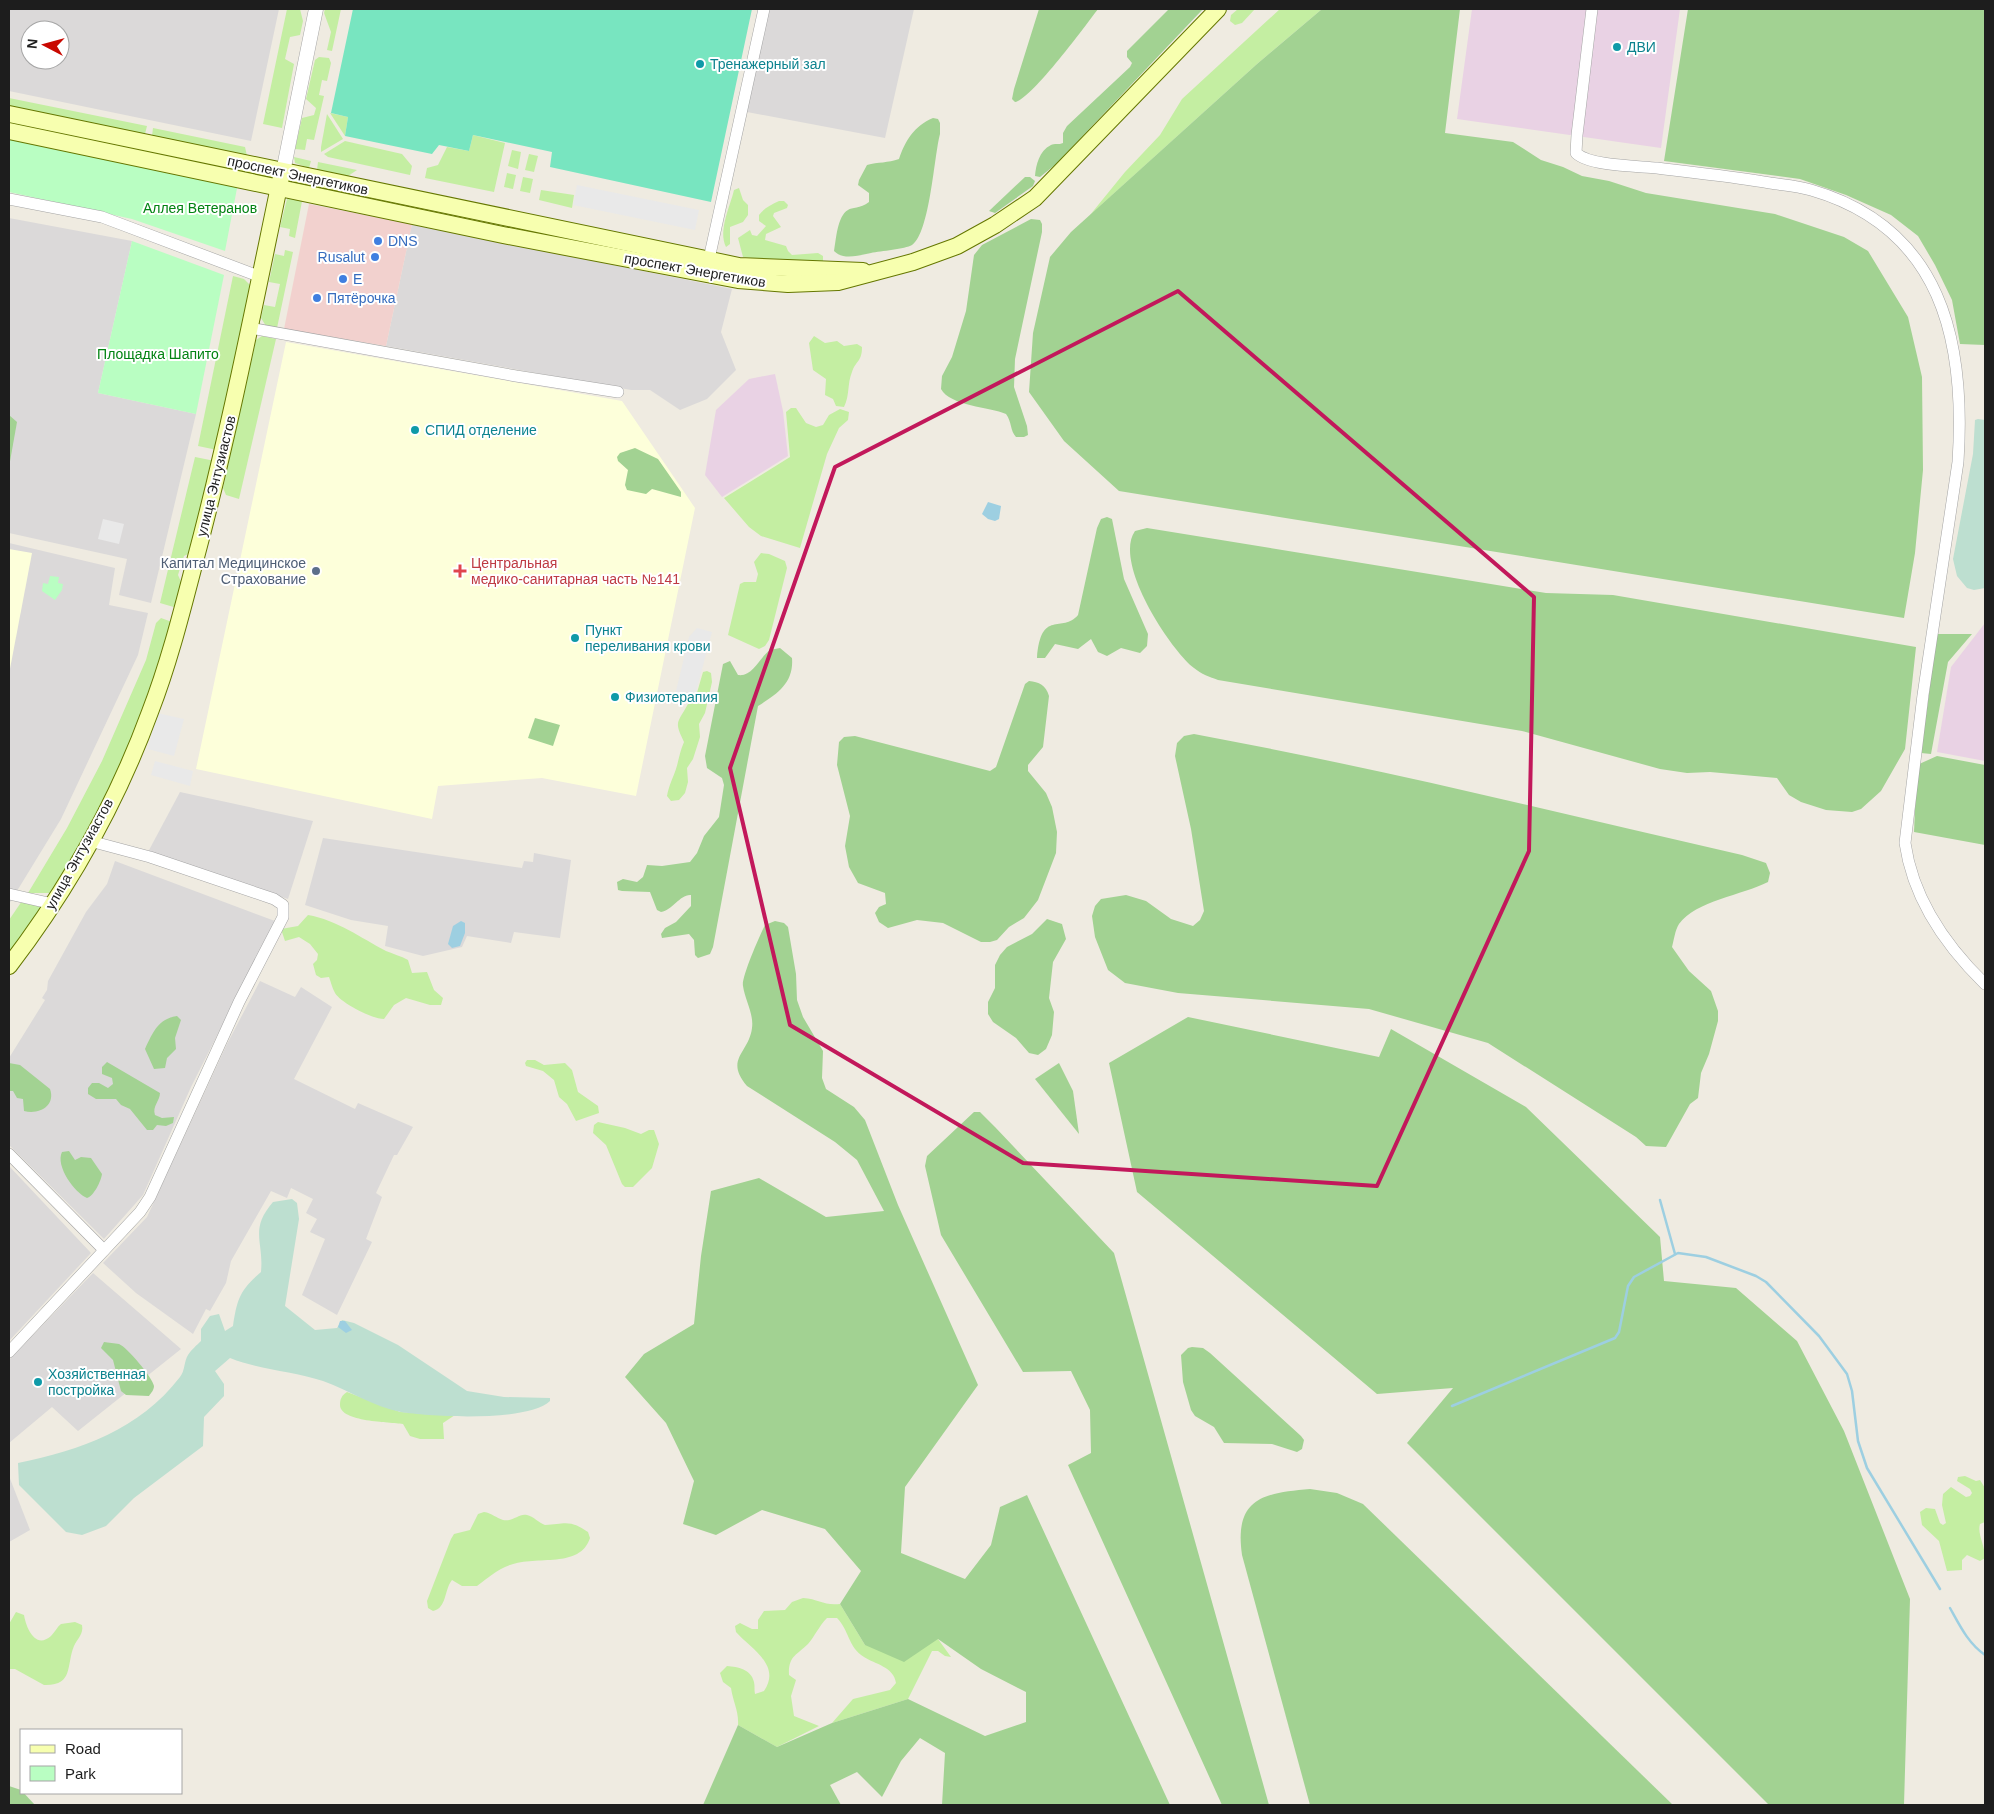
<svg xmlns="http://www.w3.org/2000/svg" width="1994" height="1814" viewBox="0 0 1994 1814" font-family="Arial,sans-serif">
<rect width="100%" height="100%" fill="#efebe1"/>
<g fill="#dbd9d9" fill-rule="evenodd">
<path d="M9,9H279L251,141L9,91ZM30,30H60V60H30Z"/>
<polygon points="769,9 914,9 885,138 747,112"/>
<polygon points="9,218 132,241 98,393 196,414 151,603 119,595 127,559 9,533"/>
<polygon points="412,224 732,289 721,332 736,370 707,399 680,410 650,390 631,390 386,346"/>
<polygon points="9,543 115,568 109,605 148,613 138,655 61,819 9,904"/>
<polygon points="180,792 313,821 288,899 148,852"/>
<polygon points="323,838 522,868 524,861 533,862 534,853 571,860 560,938 514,932 511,943 467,936 462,947 423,956 385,946 388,926 351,920 305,905"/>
<polygon points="115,861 275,921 191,1087 143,1195 104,1239 9,1145 9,1058 45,1000 42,998 47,990 48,981 86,912 107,884"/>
<polygon points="260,981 295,997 301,987 332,1007 294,1079 355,1109 358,1103 413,1127 397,1155 394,1155 376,1193 382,1197 366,1239 372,1242 337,1315 302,1295 325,1239 310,1232 317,1219 306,1213 313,1199 291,1188 287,1198 271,1191 231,1261 226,1283 210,1311 206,1309 193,1334 136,1293 103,1263 147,1217 227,1044"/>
<polygon points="9,1166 91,1253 9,1341"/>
<polygon points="93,1273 181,1349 78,1431 52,1407 9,1443 9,1360"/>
<polygon points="9,1476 30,1530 9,1542"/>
</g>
<polygon fill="#f2d1ce" points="309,204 412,224 386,346 284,329"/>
<g fill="#e9d2e4">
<polygon points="1472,9 1680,9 1661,148 1457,119"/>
<polygon points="775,374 783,411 788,456 722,497 705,475 716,410 749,379"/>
<polygon points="1985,623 1985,761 1937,752 1951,667"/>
</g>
<g fill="#fdffda">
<polygon points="286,342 622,401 695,508 636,796 542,778 438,786 432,819 196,769"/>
<polygon points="9,549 32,553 9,674"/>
</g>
<g fill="#c4eea2">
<polygon points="287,9 300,9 303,21 300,35 290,37 285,59 294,64 282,128 263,124"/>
<polygon points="325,9 341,9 332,51 327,50 331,32 324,13"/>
<polygon points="1238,9 1255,9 1242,23 1235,25 1230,21 1231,15"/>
<polygon points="1280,9 1322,9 1257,64 1090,215 1125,172 1160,135 1182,99"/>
<polygon points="319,57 329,58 331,63 327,81 322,80 319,95 324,96 314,140 307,139 305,150 295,149 302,118 314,115 316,108 306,99 315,60"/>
<polygon points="9,98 147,126 145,134 9,107"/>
<polygon points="330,113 348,117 345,136"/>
<polygon points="327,114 343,139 321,152 321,147"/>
<polygon points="153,128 245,147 247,156 152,136"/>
<polygon points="473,135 505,143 494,192 425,178 427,168 438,165 447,147 469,151"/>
<polygon points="345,141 402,154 412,166 410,175 328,157 324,154"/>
<polygon points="512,150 521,152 518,169 508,166"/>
<polygon points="529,154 538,156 534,172 525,170"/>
<polygon points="294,157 311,161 309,168 295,163"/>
<polygon points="318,162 357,170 348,176 317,170"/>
<polygon points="507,173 516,175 513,189 504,187"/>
<polygon points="523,177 533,179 530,193 520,191"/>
<path d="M739,188L743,200L748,205V215L743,222L730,227V244L726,247C718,230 730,207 734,190Z"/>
<polygon points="541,190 574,195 572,208 539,200"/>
<polygon points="288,195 303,196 295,238 289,236 290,229 280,227"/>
<path d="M779,201H784L788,205L787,208L774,213L773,216L781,227L766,234L765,240L786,246L788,251L792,255L818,253L823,256V262L803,264L743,257L738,238L750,230L752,235L757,236L766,226L759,221V215C764,208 771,205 779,201Z"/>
<polygon points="285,250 293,252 277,328 266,326 261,318 264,305 275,307 280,284 269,282 275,254 284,256"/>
<polygon points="233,276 244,279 251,286 217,450 198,446"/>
<polygon points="262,336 276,339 239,499 226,495 223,488 256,340"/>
<path d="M814,336L825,343L837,341L844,346L857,344L862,347C862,362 856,360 852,372C847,384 850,395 844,407L836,406L833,399L825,395L826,379L813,370L809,343Z"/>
<polygon points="791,408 796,408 806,423 816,427 823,425 829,415 840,409 849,412 848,420 839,428 827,454 800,548 761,536 749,527 724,498 790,457 786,412"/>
<polygon points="195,457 215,461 192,552 184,556 178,575 183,586 177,608 160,603"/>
<polygon points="761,553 769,554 785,561 787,568 769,640 765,646 759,649 728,635 740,584 744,582 756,582 758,574 754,562"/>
<path d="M161,618L172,622C143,716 107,812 51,893H28L67,828L102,761L146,660L156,623Z"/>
<path d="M707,671L711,673L712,682L705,713L699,724L700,737L693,759L687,768L688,782L685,793L679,800L671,801L667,796C669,785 673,778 676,769C679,759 680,751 684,742C674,721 677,724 688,704L694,703L703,672Z"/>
<polygon points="22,901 43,905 9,956 9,920"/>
<path d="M308,915C337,920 361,938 386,951C393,954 401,956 408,960L412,973L427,972L434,990L443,998L441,1005H430L406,998L394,1005L384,1019C372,1019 341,1003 335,993C332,988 331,982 329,977L321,978L316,975L313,964L317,960L318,954L310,944L299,937L285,941L281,929L298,926Z"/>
<polygon points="527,1060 535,1060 544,1065 565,1063 572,1070 578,1092 598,1106 599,1113 576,1121 567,1104 559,1097 554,1080 543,1071 526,1066 525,1063"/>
<polygon points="598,1122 625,1128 641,1134 649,1130 654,1130 659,1144 652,1168 633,1187 625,1187 622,1184 606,1145 593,1133 594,1125"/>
<path d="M347,1392L400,1412L455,1415L443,1423L444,1439H420L410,1436L403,1424C390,1422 340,1422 340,1405C340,1399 342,1395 347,1392Z"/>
<path d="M1965,1476L1976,1481L1980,1480L1985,1488V1522L1980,1524C1977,1534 1985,1545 1985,1558L1980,1561L1967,1555L1962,1560V1570L1947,1571L1939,1541L1922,1525L1920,1512L1926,1508L1935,1509L1940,1523L1943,1525L1946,1523L1942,1505L1943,1494L1951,1487L1966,1497L1970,1496L1972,1493L1970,1489L1957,1481L1958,1477Z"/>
<path d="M484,1512C492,1513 496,1518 503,1520C513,1522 519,1513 527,1515C533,1516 539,1523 545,1525C565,1524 569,1519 588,1532L590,1538C580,1569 537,1555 510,1565C496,1570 488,1578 477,1586H462L452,1580C444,1590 447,1608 433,1611L428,1608L427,1601L451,1539L454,1534L470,1530L478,1514Z"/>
<path d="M803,1598C819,1599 824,1606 840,1604L865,1645L938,1639L951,1657L945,1656L938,1651H932L908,1699L832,1723L853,1699L890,1690L896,1683C894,1667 875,1664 864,1657C848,1647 849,1630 837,1618H827C819,1626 815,1636 808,1644C797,1655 788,1656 789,1675L796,1680L791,1696L794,1716L819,1726L777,1747L738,1725C739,1711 733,1702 731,1688L723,1682L720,1673L727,1666C738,1667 751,1669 754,1682C755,1686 754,1690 755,1694L764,1691C782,1665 750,1648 736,1632L735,1626L740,1623L752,1629H758V1620L764,1611L785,1610L792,1602Z"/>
<path d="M16,1612L24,1615C26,1627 35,1650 51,1636C55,1632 57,1627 61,1624L75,1622L82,1625C84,1634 77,1639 74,1646C66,1665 74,1686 44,1685L15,1669H9V1624Z"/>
</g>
<g fill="#a2d292">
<path d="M1039,9H1098C1086,25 1031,100 1015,102L1012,99L1014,89Z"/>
<path d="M1169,9H1203L1056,164L1040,177L1035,176C1036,165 1039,151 1051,145C1054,143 1059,145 1063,143V133L1067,126L1130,67L1132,63L1127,57V51Z"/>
<polygon points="1322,9 1460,9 1445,133 1513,142 1541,160 1563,167 1582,176 1609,181 1646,193 1775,214 1844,237 1868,251 1908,317 1922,377 1923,470 1915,553 1904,618 1119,491 1064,441 1029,392 1033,333 1050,257 1071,232 1257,64"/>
<polygon points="1688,9 1985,9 1985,345 1960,344 1952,300 1935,265 1918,236 1891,215 1846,195 1800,179 1664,161"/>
<path d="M933,118L938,119L940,123V134C934,156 930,233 912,245C905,249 881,251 871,253C859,255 844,261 834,251C836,241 837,216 848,210C852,207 860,209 869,202V193L858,185L859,180L867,165C878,162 888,163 899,159C905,141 914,126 933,118Z"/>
<polygon points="1025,177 1030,177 1035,181 1033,186 995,213 989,211"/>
<path d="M1031,219L1040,220L1042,224V232L1015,359L1014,387L1027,426L1028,435L1024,437H1016C1010,431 1012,422 1006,414C990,407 950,406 941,389L942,376L952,357L966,311L974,255L982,245Z"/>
<polygon points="9,415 17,422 9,467"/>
<polygon points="635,448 658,459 681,492 681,497 652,489 646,494 627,490 625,485 628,470 618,461 617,457 620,453"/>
<path d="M1107,517L1112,519L1124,579L1148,634L1147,646L1140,653L1121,648L1107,656L1098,652L1091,639L1078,649L1055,644L1045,658H1037C1041,608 1062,634 1078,615L1097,528L1101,519Z"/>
<path d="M1147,528L1546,593L1613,595L1916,647L1905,749L1881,791L1861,809L1852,812L1826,810L1801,802L1789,795L1777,778L1710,772L1687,773L1660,769L1522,731L1218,680C1210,677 1201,674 1194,668C1169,648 1113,562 1135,531Z"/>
<polygon points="1937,634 1972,634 1948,662 1931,754 1921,753"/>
<path d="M780,648L792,658C794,683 777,694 758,706L713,947L710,954L698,958L695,955L694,940L689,934L662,938L661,934L665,928L676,922L691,906V895C680,894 673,910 661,912L657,910L650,892L622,891L618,890L617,882L623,879L637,882L643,877L647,865L662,866L690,862L697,853L704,836L719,817L724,785L722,778L707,768L705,756L723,664L730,661L738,675C753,677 759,658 770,650Z"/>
<path d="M1029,681C1039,682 1046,685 1049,696L1043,747L1028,765V771L1046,793L1052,807L1057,832L1056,853L1038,900L1024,918L1009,927L997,940L990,942H981L943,923L917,920L888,928L879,922L875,913L879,907L886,904L885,893L858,883L849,867L845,846L850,816L837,765L839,742L844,737L855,736L990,771L996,767L1025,684Z"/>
<polygon points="535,718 560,725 553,746 528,738"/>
<path d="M1194,734C1378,768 1560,813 1742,855L1766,863L1770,873L1768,882C1743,895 1695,901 1679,924C1675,930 1674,940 1672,947L1689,971L1711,991L1718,1011V1021L1709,1054L1701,1073L1698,1098L1690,1104L1666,1147L1646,1146L1636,1137L1488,1043L1369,1009L1178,993L1125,983L1108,970L1095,937L1092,916L1095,906L1101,899L1126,895L1146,901L1171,919L1193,926L1200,920L1204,911L1191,829L1175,756L1177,743L1184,736Z"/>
<polygon points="1937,756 1985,765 1985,845 1914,832 1917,765"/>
<polygon points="1047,919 1062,924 1066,939 1053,962 1049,998 1054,1012 1052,1035 1046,1049 1038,1055 1029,1053 1016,1038 993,1022 988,1014 988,1002 995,988 995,965 1000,955 1007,947 1032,934"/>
<path d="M775,921L784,923L788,927L796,974L797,1000L803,1017L823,1051L822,1078L826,1089L854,1107L865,1120L898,1205L978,1385L905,1487L901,1553L965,1579L991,1545L1000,1507L1027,1495L1170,1805H942L945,1753L920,1738L901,1761L882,1797L857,1772L830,1785L841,1805H703L738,1725L777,1747L832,1723L908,1699L985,1736L1026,1722V1692L981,1669L938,1639L904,1662L865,1645L840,1604L861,1571L825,1529L762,1510L716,1535L683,1524L694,1481L666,1423L625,1377L644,1354L694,1324L701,1256L711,1191L759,1178L826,1217L884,1211L857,1160L835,1142L747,1086C724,1059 749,1053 752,1028C754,1014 745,1000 743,986C741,978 760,935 765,925Z"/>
<path d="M177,1016L181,1020L175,1038L176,1049L167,1058L165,1068L154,1069L145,1049C153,1032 158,1019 177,1016Z"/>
<polygon points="1188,1017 1379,1057 1391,1029 1526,1107 1660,1237 1664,1281 1736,1288 1797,1341 1844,1431 1910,1599 1904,1805 1769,1805 1407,1443 1453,1388 1377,1394 1137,1192 1109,1063"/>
<path d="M107,1062L160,1093C160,1101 152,1106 155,1115L162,1118L174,1117L173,1123L166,1126L157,1125L153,1130H147L130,1109L121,1105L116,1099H96L88,1094V1088L92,1083H99L108,1088L113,1084L112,1078L102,1074V1067Z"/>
<path d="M9,1063L20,1065L50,1089C56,1106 39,1115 24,1111L23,1099L17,1098L13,1091H9Z"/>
<polygon points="1059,1063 1073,1091 1079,1134 1035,1079"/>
<polygon points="974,1112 980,1112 995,1127 1114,1253 1269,1805 1222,1805 1068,1465 1091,1453 1090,1410 1071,1371 1023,1372 941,1235 925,1166 927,1156"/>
<path d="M69,1151L75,1160L81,1157L91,1158L102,1174C101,1181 94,1196 87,1198C75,1193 55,1166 62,1152Z"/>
<path d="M104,1342C108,1343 115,1343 119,1344C127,1347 153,1378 154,1386C154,1390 151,1393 149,1396L126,1395L121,1391L113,1360L101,1348Z"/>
<polygon points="1192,1347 1203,1348 1210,1353 1301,1436 1304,1440 1302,1449 1297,1452 1272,1444 1224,1443 1214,1427 1195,1416 1191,1410 1183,1382 1181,1355 1188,1348"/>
<path d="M1310,1489L1337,1493L1363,1504L1673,1805H1310L1242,1555C1234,1499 1262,1493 1310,1489Z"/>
<polygon points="9,1786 21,1790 35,1805 9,1805"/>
</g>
<g fill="#bddfd0">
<polygon points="1978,419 1985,420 1985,588 1974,590 1967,588 1957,576 1953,559 1973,454 1975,420"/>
<path d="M292,1199L297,1203L299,1219L285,1306L315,1330L337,1328L342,1320L354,1323L398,1345L467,1391L504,1397L550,1398V1401C529,1422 431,1417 401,1412C373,1407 349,1390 323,1381C292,1371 260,1370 230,1358L215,1371L224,1384V1396L204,1417L203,1446L134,1498L106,1526L82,1535L66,1532L19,1485L18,1463C81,1450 139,1430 180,1377C185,1371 184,1361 188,1355C191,1350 197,1345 201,1341V1329L210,1316L219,1314L225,1331L233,1326C237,1299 240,1290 261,1272C264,1241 249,1230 273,1202Z"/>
</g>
<g fill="#b9fec2">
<polygon points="9,136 238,183 225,251 132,219 9,192"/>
<polygon points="132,241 224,275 196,414 98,393"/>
<polygon points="50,576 59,577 58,583 63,584 62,590 55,600 42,591 43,583 48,584"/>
</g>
<polygon fill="#78e5c0" points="353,9 752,9 711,202 550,167 552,152 473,135 469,151 439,145 432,154 345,136 348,117 331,113"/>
<g fill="#e9e9e9">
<polygon points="577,185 699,210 695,230 573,205"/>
<polygon points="103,519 124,524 119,544 98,539"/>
<polygon points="697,628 712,632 693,703 678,699 675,695 689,637"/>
<polygon points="157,713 184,719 174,756 148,749"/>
<polygon points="155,761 193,771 190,786 151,775"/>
</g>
<g fill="#9dcfe1">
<polygon points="988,502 1001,506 999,519 995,521 988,519 982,514"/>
<polygon points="461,921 465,923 465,933 460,946 452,948 448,944 453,926"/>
<polygon points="340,1321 345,1321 352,1330 346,1333 338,1327"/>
</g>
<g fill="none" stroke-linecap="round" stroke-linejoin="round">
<g stroke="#9dcfe1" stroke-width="2.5">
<polyline points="1660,1200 1675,1254"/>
<polyline points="1452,1406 1615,1338 1619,1332 1628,1286 1634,1277 1678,1253 1706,1257 1756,1276 1766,1282 1819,1336 1847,1374 1852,1391 1858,1441 1867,1468 1940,1589"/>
<path d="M1950,1608C1960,1626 1968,1643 1985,1655"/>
</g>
<g stroke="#a4a4a4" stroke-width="12">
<g id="minor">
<path d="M1592,9L1577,135L1576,153C1589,166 1638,166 1657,168C1694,173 1732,176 1770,183C1783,185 1797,186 1811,190C1942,228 1966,341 1958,462L1923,695L1905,843C1913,899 1945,945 1985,984"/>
<polyline points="9,199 102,217 261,277"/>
<polyline points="709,259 764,9"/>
<polyline points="250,328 516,376 618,392"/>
<polyline points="9,894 53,904"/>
<polyline points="9,1154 104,1250"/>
<polyline points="9,1352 140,1212 150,1197 239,1002 283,917 283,905 274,899 150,857 90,841"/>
</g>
</g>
<g stroke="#a4a4a4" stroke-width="15">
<polyline id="tertiary" points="283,172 316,9"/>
</g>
<g stroke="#657700" stroke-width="18">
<g id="secondary">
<polyline points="9,114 739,266 863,271"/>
<polyline points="9,131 503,235 738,280 788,284 838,282 913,262 957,246 995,225 1035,198 1218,9"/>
<path d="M9,966C67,890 117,802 150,712C169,663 182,611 195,561C229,434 254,306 281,177"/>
</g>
</g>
<use href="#minor" stroke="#fff" stroke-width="11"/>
<use href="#tertiary" stroke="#fff" stroke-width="14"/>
<use href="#secondary" stroke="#f7ffaf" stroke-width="16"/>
</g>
<path fill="none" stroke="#c2185b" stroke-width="4" stroke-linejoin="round" d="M1178,291L1534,597L1529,851L1377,1186L1023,1163L790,1025L730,768L835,467Z"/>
<g fill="#0f9aa8" stroke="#fff" stroke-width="2">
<circle cx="1617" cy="47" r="5"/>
<circle cx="700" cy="64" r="5"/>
<circle cx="415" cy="430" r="5"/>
<circle cx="575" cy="638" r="5"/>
<circle cx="615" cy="697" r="5"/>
<circle cx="38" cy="1382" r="5"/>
</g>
<g fill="#3f7fe0" stroke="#fff" stroke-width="2">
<circle cx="378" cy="241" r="5"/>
<circle cx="375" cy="257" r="5"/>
<circle cx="343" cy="279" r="5"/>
<circle cx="317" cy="298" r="5"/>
</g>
<circle fill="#5c6f8a" stroke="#fff" stroke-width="2" cx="316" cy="571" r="5"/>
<path fill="#e0444e" stroke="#fff" stroke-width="2" d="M457.5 563.5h5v5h5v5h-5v5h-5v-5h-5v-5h5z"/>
<g text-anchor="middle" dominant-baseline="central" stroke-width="4" stroke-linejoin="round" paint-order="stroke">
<g font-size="14" fill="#0d838f" stroke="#fff" text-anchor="start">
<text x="1627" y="47">ДВИ</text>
<text x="710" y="64">Тренажерный зал</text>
<text x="425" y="430">СПИД отделение</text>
<text x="585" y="630">Пункт<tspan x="585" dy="16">переливания крови</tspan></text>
<text x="625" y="697">Физиотерапия</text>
<text x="48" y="1374">Хозяйственная<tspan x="48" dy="16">постройка</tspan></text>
</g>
<g font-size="14" fill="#1d1d1d" stroke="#fff">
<text transform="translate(298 175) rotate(12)">проспект Энергетиков</text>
<text transform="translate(695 270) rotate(10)">проспект Энергетиков</text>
<text transform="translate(216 476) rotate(-76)">улица Энтузиастов</text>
<text transform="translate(79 854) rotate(-61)">улица Энтузиастов</text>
</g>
<g font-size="14" fill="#028312" stroke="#fff">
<text x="200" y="208">Аллея Ветеранов</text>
<text x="158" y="354">Площадка Шапито</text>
</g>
<g font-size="14" fill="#366cbe" stroke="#fff" text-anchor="start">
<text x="388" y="241">DNS</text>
<text x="365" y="257" text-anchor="end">Rusalut</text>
<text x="353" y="279">Е</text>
<text x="327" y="298">Пятёрочка</text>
</g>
<g font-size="14" fill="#4e5e75" stroke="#fff" text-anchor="end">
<text x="306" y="563">Капитал Медицинское<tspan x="306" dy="16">Страхование</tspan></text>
</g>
<g font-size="14" fill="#be3a42" stroke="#fff" text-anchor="start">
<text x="471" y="563">Центральная<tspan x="471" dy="16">медико-санитарная часть №141</tspan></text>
</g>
</g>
<rect width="1994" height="1814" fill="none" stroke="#1d1d1d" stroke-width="20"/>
<rect x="20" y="1729" width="162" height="65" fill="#ffffff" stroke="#a5a5a5"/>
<rect x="30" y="1745" width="25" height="8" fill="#f7ffaf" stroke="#a5a5a5"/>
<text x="65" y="1754" font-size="15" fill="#1d1d1d">Road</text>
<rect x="30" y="1766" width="25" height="15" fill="#b9fec2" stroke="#a5a5a5"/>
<text x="65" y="1779" font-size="15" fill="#1d1d1d">Park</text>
<g transform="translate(45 45) rotate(276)"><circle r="24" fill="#ffffff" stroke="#a5a5a5"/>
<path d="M0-4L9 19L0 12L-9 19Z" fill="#c90800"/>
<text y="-8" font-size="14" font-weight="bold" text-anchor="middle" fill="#1d1d1d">N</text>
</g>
</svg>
